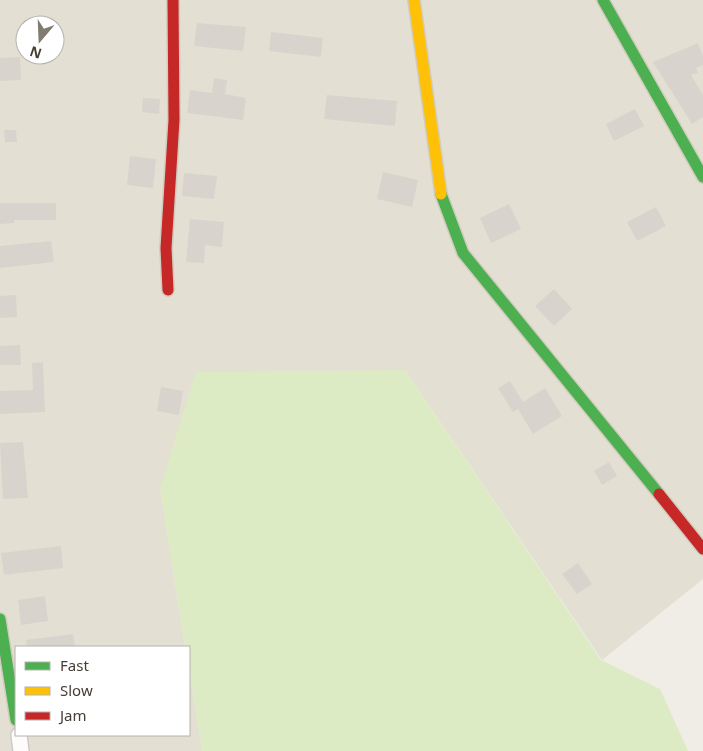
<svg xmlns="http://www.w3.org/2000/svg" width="703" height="751" viewBox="0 0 703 751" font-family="'Noto Sans',sans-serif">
<rect width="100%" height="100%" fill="#f0ede6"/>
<path fill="#e4dfd3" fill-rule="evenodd" d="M0,0H703V579L602,660L405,370L160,489L185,647H16V735H189V668L202,751H0ZM25,25H55V55H25Z"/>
<polygon fill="#ddebc4" points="405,370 601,660 660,689 688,751 202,751 189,668 189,647 185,647 160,489 196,372"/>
<g fill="#d8d4cd">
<polygon points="197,23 246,27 243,51 194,46"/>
<polygon points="271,32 323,38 321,57 269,51"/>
<polygon points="698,43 703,56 703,65 696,68 698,73 691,75 703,95 703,117 692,124 653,62"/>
<polygon points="20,57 21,80 0,81 0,58"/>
<polygon points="214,78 227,80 225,94 246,98 243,120 187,113 190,90 212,93"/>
<polygon points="327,95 397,101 395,126 324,119"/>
<polygon points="143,98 160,99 159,114 142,112"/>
<polygon points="635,109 644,126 614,141 606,124"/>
<polygon points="4,130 16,130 17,142 5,142"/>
<polygon points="130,156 156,159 153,188 127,185"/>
<polygon points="383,172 418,180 412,207 377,199"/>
<polygon points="184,173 217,176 214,199 182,196"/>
<polygon points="0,203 56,203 56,220 14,220 14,223 0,224"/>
<polygon points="509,204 521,229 491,243 480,218"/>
<polygon points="656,207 666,226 637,241 627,222"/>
<polygon points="190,219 224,222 222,247 205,245 204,263 186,262"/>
<polygon points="51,241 54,262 0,268 0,246"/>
<polygon points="554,289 572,309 554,326 535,306"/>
<polygon points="16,295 17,317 0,318 0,296"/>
<polygon points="20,345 21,365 0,365 0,346"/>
<polygon points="43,362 45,412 0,414 0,391 33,390 32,363"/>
<polygon points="510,381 523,402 545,388 562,416 533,434 518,409 513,412 498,388"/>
<polygon points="161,387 183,391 179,415 157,411"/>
<polygon points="23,442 28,498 3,499 0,443"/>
<polygon points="609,462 617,476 602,485 594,471"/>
<polygon points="61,546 63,568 4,575 1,553"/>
<polygon points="578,563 592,584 577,594 562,574"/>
<polygon points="45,596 48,621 21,625 18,600"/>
<polygon points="73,634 75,647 27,647 26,640"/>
</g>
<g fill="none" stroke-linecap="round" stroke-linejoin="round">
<g stroke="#cecac4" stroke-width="18">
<polyline id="street" points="19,735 21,751"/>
</g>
<g stroke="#d1ccbe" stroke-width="14">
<g id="fast">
<polyline points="603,0 703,177"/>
<polyline points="441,194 463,253 659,494"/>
<polyline points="0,619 16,720"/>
</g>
</g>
<g stroke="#d1ccbe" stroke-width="14">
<polyline id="slow" points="414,0 441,194"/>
</g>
<g stroke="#d1ccbe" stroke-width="14">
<g id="jam">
<polyline points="168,290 166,248 174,120 173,0"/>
<polyline points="659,494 703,549"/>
</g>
</g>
<use href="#street" stroke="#fdfcfb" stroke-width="15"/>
<use href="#fast" stroke="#4caf50" stroke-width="11"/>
<use href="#slow" stroke="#ffc107" stroke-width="11"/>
<use href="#jam" stroke="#c62828" stroke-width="11"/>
</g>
<rect x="15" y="646" width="175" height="90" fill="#ffffff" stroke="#b5b2ad"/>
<rect x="25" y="662" width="25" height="8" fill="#4caf50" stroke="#b5b2ad"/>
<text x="60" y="671" font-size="15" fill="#453e33">Fast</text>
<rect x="25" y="687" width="25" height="8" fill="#ffc107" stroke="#b5b2ad"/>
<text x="60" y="696" font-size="15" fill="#453e33">Slow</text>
<rect x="25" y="712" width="25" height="8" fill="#c62828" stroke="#b5b2ad"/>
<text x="60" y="721" font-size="15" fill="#453e33">Jam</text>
<g transform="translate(40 40) rotate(199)"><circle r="24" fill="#ffffff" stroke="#b5b2ad"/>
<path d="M0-4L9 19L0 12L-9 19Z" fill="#817b72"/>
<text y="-8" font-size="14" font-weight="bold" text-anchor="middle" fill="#453e33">N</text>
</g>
</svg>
